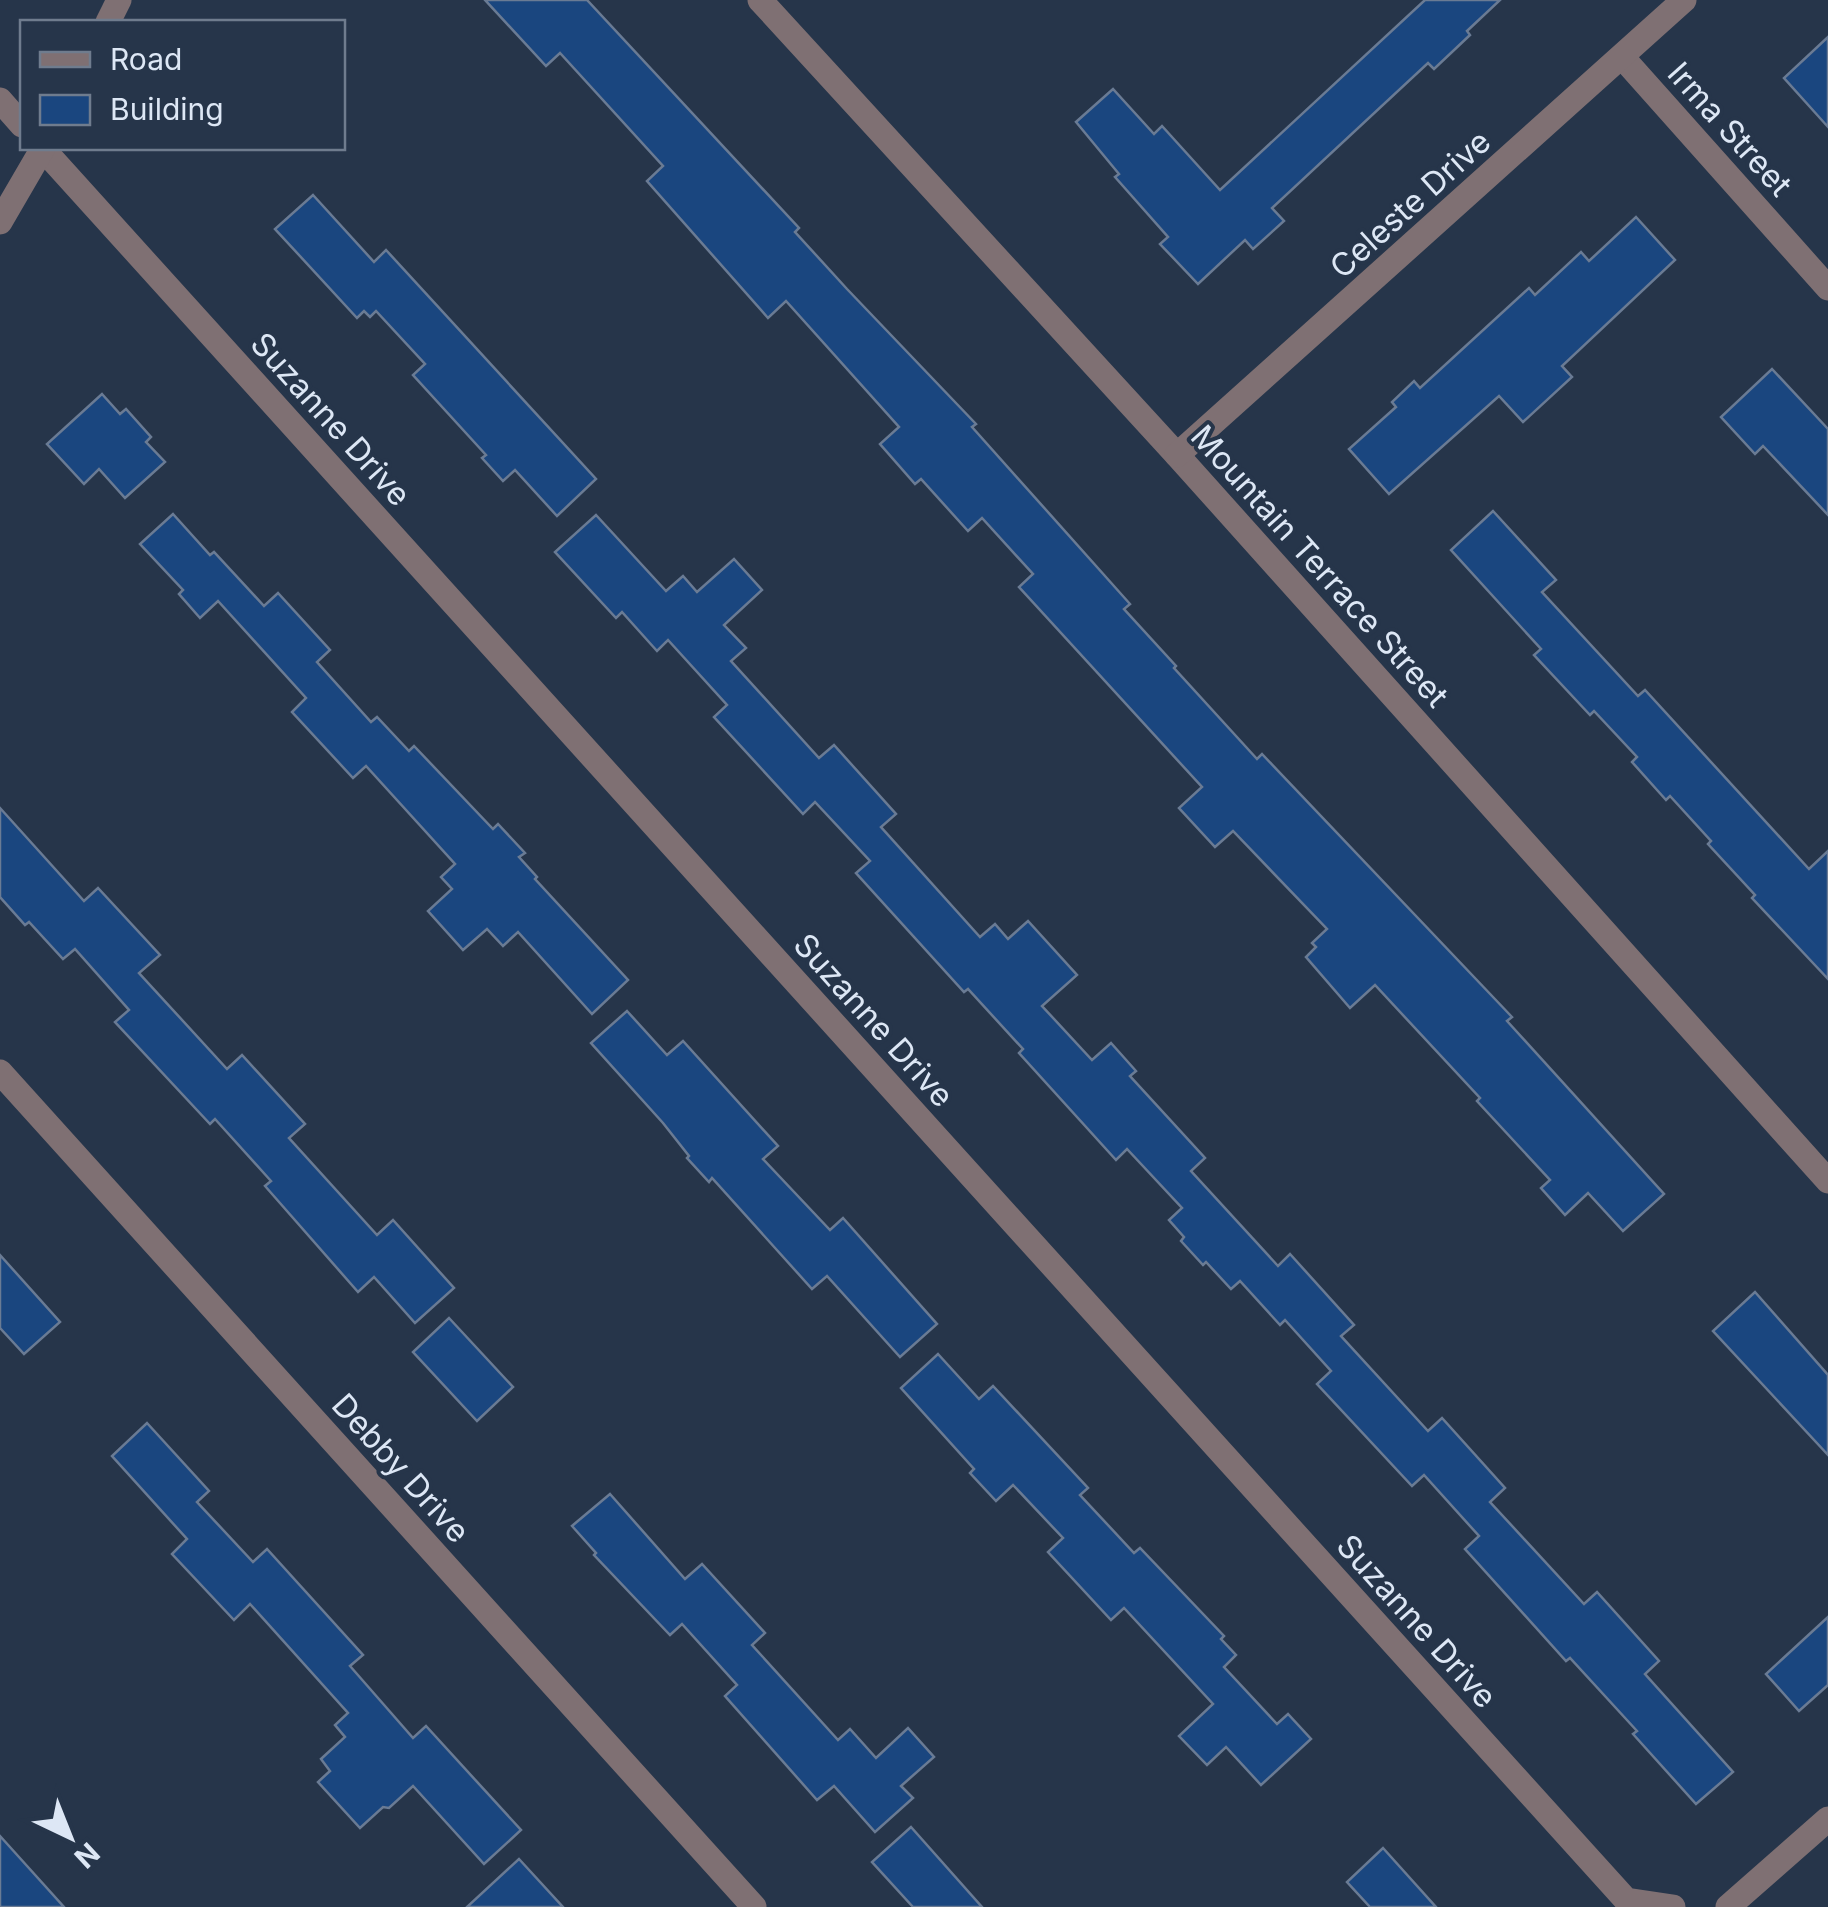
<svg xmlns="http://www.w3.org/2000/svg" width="1828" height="1907" viewBox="0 0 1828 1907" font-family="Inter,sans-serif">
<rect width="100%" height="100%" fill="#26354a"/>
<g fill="#1a467f" stroke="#6a7b94" stroke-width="2.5">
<polygon points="485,0 587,0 799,228 795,232 847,289 976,424 972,427 1130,604 1124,609 1176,666 1174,668 1257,759 1262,754 1512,1017 1507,1021 1664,1194 1623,1231 1588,1193 1565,1215 1541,1188 1550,1180 1477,1101 1480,1098 1375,985 1350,1008 1306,957 1316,947 1312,943 1327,929 1233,831 1215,847 1179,808 1202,787 1019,587 1033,574 982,518 968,531 921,479 915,484 880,444 899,427 786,301 768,318 647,181 663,166 560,53 546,66"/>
<polygon points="1425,0 1500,0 1467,31 1470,35 1434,69 1428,63 1272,208 1284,221 1253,249 1245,240 1198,284 1160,244 1168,237 1115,177 1119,174 1076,122 1113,89 1154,134 1162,126 1220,190"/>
<polygon points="1828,37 1828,127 1784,78"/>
<polygon points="313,195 374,262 386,250 596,479 557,516 515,470 503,481 482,458 486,455 413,375 425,364 376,311 370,317 364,311 357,318 275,229"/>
<polygon points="1636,217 1675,260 1562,366 1572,377 1523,422 1499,396 1389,494 1349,449 1396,407 1392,402 1414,381 1420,388 1529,288 1535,295 1581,252 1589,261"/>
<polygon points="1772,369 1828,429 1828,515 1763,446 1755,454 1721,417"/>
<polygon points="102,394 120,414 126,409 151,437 146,442 165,462 125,498 99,469 84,484 47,444"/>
<polygon points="1493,511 1556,580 1542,592 1638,696 1645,690 1809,869 1828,851 1828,979 1752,898 1755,895 1708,844 1711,841 1670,796 1666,800 1632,762 1637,757 1594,711 1590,715 1534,655 1541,649 1451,550"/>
<polygon points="173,514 210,555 214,552 264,606 278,593 330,650 317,662 371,722 377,717 409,751 414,746 493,829 498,824 525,853 519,857 537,877 535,879 628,980 592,1014 518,932 503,946 487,929 463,950 428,911 452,889 441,877 455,864 366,766 353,778 292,712 306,698 218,601 200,618 179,594 183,590 140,544"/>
<polygon points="596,515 666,591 683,576 697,592 734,559 762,590 724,625 746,648 731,661 819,758 834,745 896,814 881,827 980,937 995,924 1008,939 1028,921 1077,975 1042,1006 1092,1060 1111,1043 1136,1071 1130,1076 1205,1158 1191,1171 1278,1266 1290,1254 1354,1325 1341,1336 1428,1431 1442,1418 1505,1488 1490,1502 1584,1604 1597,1592 1659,1661 1645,1674 1733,1772 1696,1804 1633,1734 1637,1731 1570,1658 1566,1661 1465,1549 1479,1536 1424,1475 1412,1486 1317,1384 1331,1371 1285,1320 1280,1325 1240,1281 1231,1289 1206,1262 1203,1265 1181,1241 1184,1237 1169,1220 1182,1208 1127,1149 1116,1160 1019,1053 1023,1049 968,989 964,992 856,873 870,861 815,802 803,814 714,717 727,705 668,640 657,651 622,612 616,618 555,552"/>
<polygon points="0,808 84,901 98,888 160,955 139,973 227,1069 242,1055 305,1124 289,1138 377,1235 393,1220 454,1288 415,1323 374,1277 358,1292 265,1186 271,1181 215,1119 210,1124 115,1022 129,1010 75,949 63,959 29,922 25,925 0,897"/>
<polygon points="627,1011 667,1055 683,1041 778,1146 763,1159 830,1230 843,1218 937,1324 900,1357 827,1276 812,1289 712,1178 709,1182 687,1158 689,1156 663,1123 591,1043"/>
<polygon points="0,1255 60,1322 24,1354 0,1328"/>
<polygon points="1755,1292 1828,1375 1828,1455 1713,1331"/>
<polygon points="449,1318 513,1387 477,1421 413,1352"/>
<polygon points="938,1354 979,1399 993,1386 1088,1488 1080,1495 1134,1553 1140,1548 1224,1636 1221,1639 1236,1655 1224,1667 1277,1724 1288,1714 1311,1739 1261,1785 1226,1747 1207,1765 1179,1736 1213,1704 1124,1608 1111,1620 1048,1552 1063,1538 1013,1485 996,1501 970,1473 974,1469 901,1388"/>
<polygon points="147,1423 209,1491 197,1502 253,1562 267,1549 363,1655 350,1666 413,1738 426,1726 521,1830 484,1864 413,1786 389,1808 383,1807 360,1828 318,1782 330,1771 321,1759 345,1737 335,1725 348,1713 250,1604 234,1620 172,1554 187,1539 112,1456"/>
<polygon points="610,1494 685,1579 702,1564 765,1633 752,1645 838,1740 850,1729 876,1758 908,1728 934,1757 901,1786 913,1798 875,1832 834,1786 817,1800 725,1696 737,1685 682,1624 670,1635 594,1555 596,1553 572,1526"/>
<polygon points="1828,1617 1828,1685 1799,1711 1766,1674"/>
<polygon points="911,1827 982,1907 913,1907 872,1862"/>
<polygon points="0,1836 64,1907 0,1907"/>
<polygon points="1383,1848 1436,1907 1370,1907 1347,1882"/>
<polygon points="519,1859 563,1907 467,1907"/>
</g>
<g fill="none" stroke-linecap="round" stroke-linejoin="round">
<g stroke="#7f7073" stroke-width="25">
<polyline points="760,0 1177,455 1828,1181"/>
<polyline points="108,22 119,0"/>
<polyline points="1623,58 1828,288"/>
<polyline points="0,100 22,125"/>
<polyline points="42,148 1626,1900 1673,1907"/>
<polyline points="0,222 43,148"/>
<polyline points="1177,455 1684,0"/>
<polyline points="0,1072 754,1907"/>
<polyline points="1728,1907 1828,1819"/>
</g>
</g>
<g text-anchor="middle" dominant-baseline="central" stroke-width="8" stroke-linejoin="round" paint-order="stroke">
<g font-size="32" fill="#dde7f5" stroke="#26354a">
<text transform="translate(1730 129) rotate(48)">Irma Street</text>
<text transform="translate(1410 204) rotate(-42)">Celeste Drive</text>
<text transform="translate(331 419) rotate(48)">Suzanne Drive</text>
<text transform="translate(1320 566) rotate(48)">Mountain Terrace Street</text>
<text transform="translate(874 1020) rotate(48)">Suzanne Drive</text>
<text transform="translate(401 1468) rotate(48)">Debby Drive</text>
<text transform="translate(1417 1621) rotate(48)">Suzanne Drive</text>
</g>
</g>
<rect x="20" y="20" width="325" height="130" fill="#26354a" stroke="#6f7c8e" stroke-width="2.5"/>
<rect x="40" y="52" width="50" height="15" fill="#7f7073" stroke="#6f7c8e" stroke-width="2.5"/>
<text x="110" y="70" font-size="30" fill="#dde7f5">Road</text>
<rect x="40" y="95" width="50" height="30" fill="#1a467f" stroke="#6f7c8e" stroke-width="2.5"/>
<text x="110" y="120" font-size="30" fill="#dde7f5">Building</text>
<g transform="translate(70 1837) rotate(137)" stroke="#26354a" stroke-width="8" paint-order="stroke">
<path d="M0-8L18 38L0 25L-18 38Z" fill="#dde7f5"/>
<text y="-15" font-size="28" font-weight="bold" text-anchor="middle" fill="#dde7f5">N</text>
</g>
</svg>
